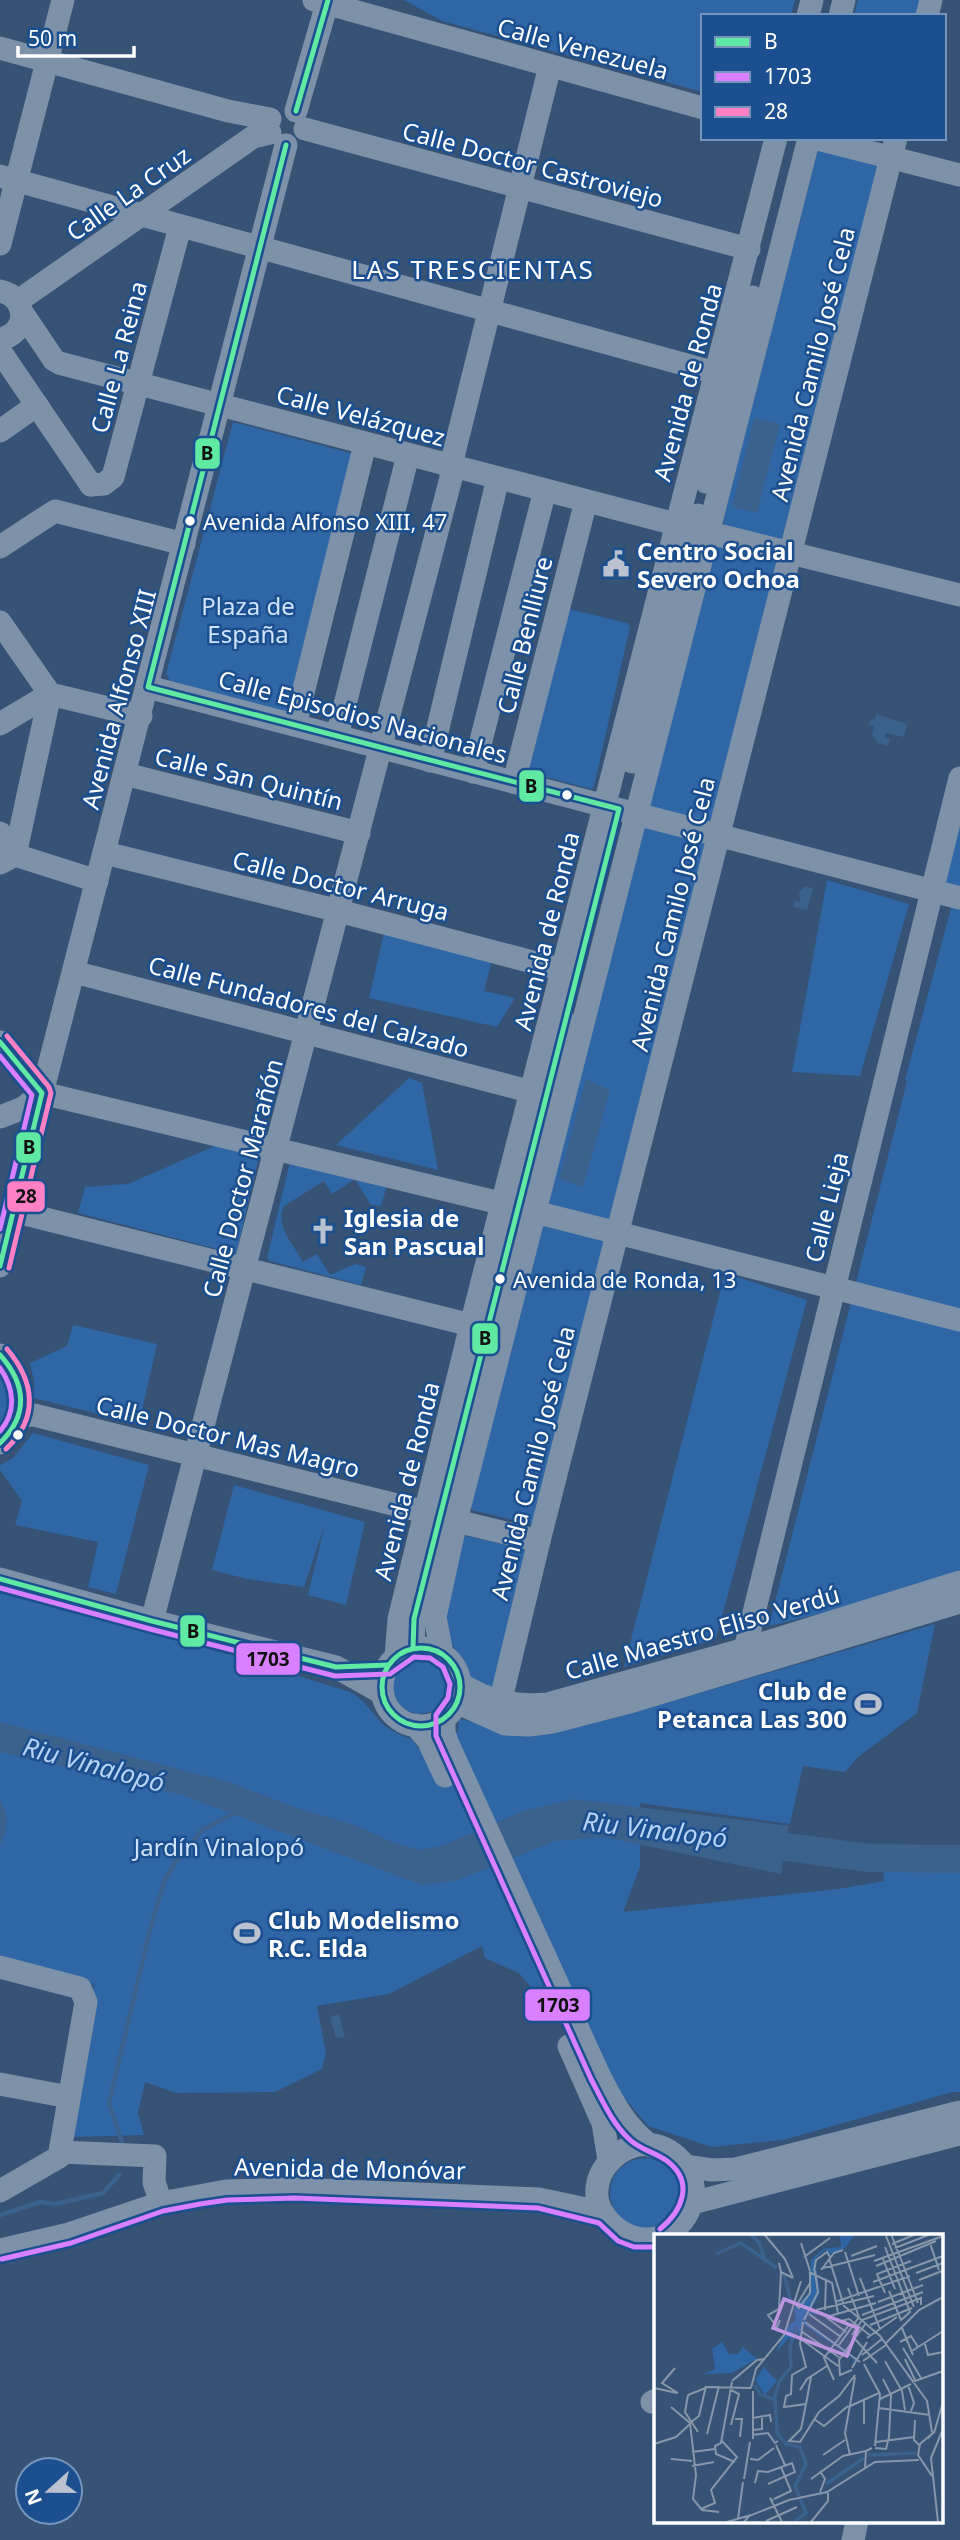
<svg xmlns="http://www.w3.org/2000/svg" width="960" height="2540" viewBox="0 0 960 2540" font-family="'Noto Sans',sans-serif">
<rect width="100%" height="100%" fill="#365274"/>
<g fill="#2f66a5">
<polygon points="404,0 795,0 791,16 703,16 703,92 442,21"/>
<polygon points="858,0 924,0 920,16 854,16"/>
<polygon points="818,149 880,164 784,542 724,525 723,520"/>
<polygon points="233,422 354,454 292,707 283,714 173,686 166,674"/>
<polygon points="714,544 776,559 780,564 714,819 709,822 651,808 649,804"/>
<polygon points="565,608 627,623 630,627 594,786 591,789 523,771"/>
<polygon points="960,778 960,1581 769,1626 907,1081 905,1080 954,897 931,891"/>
<polygon points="642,826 709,843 612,1218 604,1221 552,1206 547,1199"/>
<polygon points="827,880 909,904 860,1076 792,1072"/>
<polygon points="384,933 492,960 484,991 515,998 497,1027 369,998"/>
<polygon points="409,1078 422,1083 438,1170 336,1145"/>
<polygon points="219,1144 260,1153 236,1254 78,1213 85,1187 128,1184"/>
<path d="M294,1161L387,1186L381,1206L371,1205L355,1179L332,1194L324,1181L284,1206C274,1225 294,1245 303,1262L317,1254L330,1275L355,1264L366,1267L361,1285L270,1261L267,1258L289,1166Z"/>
<polygon points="547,1223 605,1238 535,1521 530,1524 472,1510 469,1499 542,1226"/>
<polygon points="725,1273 807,1300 716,1639 624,1667"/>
<polygon points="73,1325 157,1344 139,1424 34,1398 34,1381 30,1363 67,1346"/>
<path d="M0,1375C10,1391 10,1408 0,1424Z"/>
<polygon points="33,1433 149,1465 116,1594 88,1587 98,1542 15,1525 22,1501 0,1470 0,1465 13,1458"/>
<polygon points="234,1485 365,1522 346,1605 308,1595 325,1524 304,1587 247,1579 212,1570"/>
<polygon points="466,1536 524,1549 526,1554 496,1685 490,1689 469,1678 447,1634 444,1608 463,1538"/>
<path d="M0,1591L245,1659L353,1693C380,1714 375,1728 413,1739L418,1748L455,1733L458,1731L459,1719L532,1733L607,1720L935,1624L917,1713L858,1757L845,1772L803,1766L790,1824L640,1803V1867L623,1912L838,1889L884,1881L883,1865H960V2092H953L783,2140L712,2147L648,2126L519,1973L485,1958L482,1946L389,1994L317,2006L326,2053L322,2069L275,2092L176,2093L145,2082L138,2113L144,2135L74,2137L94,1985L0,1960Z"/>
<circle cx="420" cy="1686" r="28"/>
<circle cx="645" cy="2193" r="35"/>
</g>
<g fill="#3b618d">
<polygon points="754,418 780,424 757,513 732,507"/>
<polygon points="876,714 907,724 904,737 885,733 885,738 890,739 888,746 878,743 872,735 874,726 870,725 869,721 875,719"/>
<polygon points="806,886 813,889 807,910 794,907 793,904 795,901 800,902 799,892"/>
<polygon points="586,1079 610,1090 583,1187 559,1179"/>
<polygon points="0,1722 232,1783 297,1808 357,1826 392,1842 420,1850 444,1845 526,1810 574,1799 789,1826 781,1874 604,1837 556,1841 455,1881 422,1885 182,1795 0,1752"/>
<path d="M0,1799C9,1815 9,1829 0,1844Z"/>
<polygon points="339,2014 345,2037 336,2038 330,2017"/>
</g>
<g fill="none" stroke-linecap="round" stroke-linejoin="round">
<g stroke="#3b618d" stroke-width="4.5">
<polyline points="122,2142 109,2103 150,1930 164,1882 175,1863 202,1830 238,1811"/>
<polyline points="0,2215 40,2202 55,2204 103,2193 119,2175"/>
</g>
<polyline stroke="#3b618d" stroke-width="28" points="747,1842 870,1858 960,1859"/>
<g stroke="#7d92a8" stroke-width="23">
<polyline points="314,0 703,108"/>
<polyline points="808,16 812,0"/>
<polyline points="840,16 844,0"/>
<polyline points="927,16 931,0"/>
<polyline points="0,48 228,111 270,119"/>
<polyline points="296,111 328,0"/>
<polyline points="305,129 749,249"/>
<polyline points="814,138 960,175"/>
<polyline points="0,176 716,373"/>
<polyline points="0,244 63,0"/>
<path d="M0,291C29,297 29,334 0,339"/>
<polyline points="18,301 253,137 270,133"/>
<polyline points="23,314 54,360 59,363 710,533 960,595"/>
<polyline points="0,351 91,485"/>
<polyline points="0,431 37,405"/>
<polyline points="706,482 752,297"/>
<polyline points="91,485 104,484 113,477 180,227"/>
<polyline points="0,547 55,511 184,544"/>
<polyline points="0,622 50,694 141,716"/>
<polyline points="148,687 960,898"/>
<polyline points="0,724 50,694"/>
<polyline points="295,725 365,444"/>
<polyline points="337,736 408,455"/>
<polyline points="430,761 498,478"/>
<polyline points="632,762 698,515"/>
<polyline points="473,772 545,490"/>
<polyline points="125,774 359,833"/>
<polyline points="514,782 586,501"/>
<polyline points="0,833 15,855 97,881"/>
<polyline points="105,853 339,911 563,970"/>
<polyline points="0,863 15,855 50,694"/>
<polyline points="74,972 532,1092"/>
<polyline points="0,1042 42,1093"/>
<polyline points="42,1093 492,1201 960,1320"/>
<polyline points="0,1117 23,1108 42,1093"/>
<polyline points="13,1211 471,1325"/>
<polyline points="0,1266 42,1093 286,145"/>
<path d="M0,1355C26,1379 30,1421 0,1443"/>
<polyline points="19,1416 34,1415 425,1512"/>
<polyline points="456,1521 539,1541"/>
<polyline points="0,1579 152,1621 336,1667 382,1693"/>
<polyline points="152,1621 451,478 451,465 550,66"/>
<polyline points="413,1648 414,1619 566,1023"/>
<circle cx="421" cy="1687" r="39"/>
<polyline points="745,1649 960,778"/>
<polyline points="442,1654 435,1617 456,1521 809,138"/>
<polyline points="396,1657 399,1619 471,1325 776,138"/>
<path d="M459,1683C488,1701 513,1707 547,1704L745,1649L960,1582"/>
<polyline points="456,1702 505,1724 529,1725 552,1722 633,1701 960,1602"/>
<polyline points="500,1703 539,1541 896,138"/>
<path d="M444,1717V1733L448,1744L599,2075C613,2103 626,2127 651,2146"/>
<polyline points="415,1725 428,1740 445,1776"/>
<polyline points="0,1967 80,1988 86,2002 59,2157 0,2191"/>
<polyline points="569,2046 603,2123 609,2160"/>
<polyline points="0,2084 69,2097"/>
<polyline points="60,2152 155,2156 154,2182 161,2203"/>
<polyline points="685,2166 712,2170 736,2169 960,2112"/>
<polyline points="692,2203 960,2134"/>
<path d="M656,2238C641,2241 627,2237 615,2227C562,2184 637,2111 682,2162C704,2188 691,2220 665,2236"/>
<polyline points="0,2250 69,2234 161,2203 226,2191 295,2189 539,2199 591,2210 604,2215"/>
<polyline points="652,2402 656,2400"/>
<polyline points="853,2540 857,2521"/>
</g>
<g stroke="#1b4f8f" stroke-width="10">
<g id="bus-1">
<polyline points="296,111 328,0"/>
<polyline points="286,145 148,687 619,809 414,1619 413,1648"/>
<polyline points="0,1042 42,1093 0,1266"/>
<path d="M0,1355C26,1384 29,1415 0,1443"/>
<polyline points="0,1579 152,1621 336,1667 388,1665"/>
<circle cx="421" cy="1687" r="39"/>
</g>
</g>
<g stroke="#1b4f8f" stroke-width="10">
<g id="bus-2">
<polyline points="0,1056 32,1095 0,1229"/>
<path d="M0,1368C14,1388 17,1412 0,1431"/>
<path d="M0,1588L150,1629L335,1676L390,1674L414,1657L430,1658L443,1667L450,1684L448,1698L436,1715V1736L591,2079C602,2100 612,2123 629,2139C640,2150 655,2152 667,2161C695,2182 682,2211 660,2229"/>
<polyline points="2,2259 71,2243 163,2211 200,2204 227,2200 295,2198 538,2208 599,2223 618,2241 634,2247 656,2247"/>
</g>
</g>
<g stroke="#1b4f8f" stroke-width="10">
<g id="bus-3">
<polyline points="7,1036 49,1087 51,1093 9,1268"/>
<path d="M6,1449C39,1418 35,1382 7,1349"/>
</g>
</g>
<use href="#bus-1" stroke="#60e9a3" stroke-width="5"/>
<use href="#bus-2" stroke="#d880ff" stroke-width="5"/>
<use href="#bus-3" stroke="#ff80c5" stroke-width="5"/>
</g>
<defs>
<g id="civic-bare" transform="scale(2.1)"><path d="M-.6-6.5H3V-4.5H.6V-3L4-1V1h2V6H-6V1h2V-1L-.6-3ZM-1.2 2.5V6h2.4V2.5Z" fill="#b9c2ce" stroke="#1b4f8f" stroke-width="2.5" paint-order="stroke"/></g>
<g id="church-bare" transform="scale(2.1)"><path d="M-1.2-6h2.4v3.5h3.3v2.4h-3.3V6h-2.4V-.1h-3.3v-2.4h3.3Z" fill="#b9c2ce" stroke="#1b4f8f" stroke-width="2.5" paint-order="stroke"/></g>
<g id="stadium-bare" transform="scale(2.1)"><path d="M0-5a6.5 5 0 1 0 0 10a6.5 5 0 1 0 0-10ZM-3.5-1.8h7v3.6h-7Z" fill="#b9c2ce" stroke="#1b4f8f" stroke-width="2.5" paint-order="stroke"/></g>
</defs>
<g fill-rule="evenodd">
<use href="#civic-bare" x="616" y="564"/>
<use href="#church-bare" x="323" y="1231"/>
<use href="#stadium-bare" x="868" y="1704"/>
<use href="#stadium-bare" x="247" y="1933"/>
</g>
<g fill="#fff" stroke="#1b4f8f" stroke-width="2.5">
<circle cx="190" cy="521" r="6"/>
<circle cx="567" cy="795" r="6"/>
<circle cx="500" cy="1279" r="6"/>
<circle cx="18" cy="1435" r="6"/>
</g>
<g text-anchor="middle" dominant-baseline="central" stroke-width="5" stroke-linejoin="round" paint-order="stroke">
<g font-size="22" fill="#fff" stroke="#1b4f8f" text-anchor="start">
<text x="203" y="521">Avenida Alfonso XIII, 47</text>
<text x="513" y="1279">Avenida de Ronda, 13</text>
</g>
<g font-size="24" fill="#fff" stroke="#1b4f8f">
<text transform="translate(583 48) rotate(15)">Calle Venezuela</text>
<text transform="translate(533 164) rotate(15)">Calle Doctor Castroviejo</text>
<text transform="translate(128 193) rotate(-35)">Calle La Cruz</text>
<text transform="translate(118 357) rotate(-75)">Calle La Reina</text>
<text transform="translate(812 364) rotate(-76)">Avenida Camilo José Cela</text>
<text transform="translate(687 382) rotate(-75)">Avenida de Ronda</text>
<text transform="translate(361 415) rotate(15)">Calle Velázquez</text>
<text transform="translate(524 635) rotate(-76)">Calle Benlliure</text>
<text transform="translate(118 699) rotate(-75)">Avenida Alfonso XIII</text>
<text transform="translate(363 716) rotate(15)">Calle Episodios Nacionales</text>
<text transform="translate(249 778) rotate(14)">Calle San Quintín</text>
<text transform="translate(341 885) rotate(14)">Calle Doctor Arruga</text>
<text transform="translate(672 914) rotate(-76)">Avenida Camilo José Cela</text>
<text transform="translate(546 931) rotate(-76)">Avenida de Ronda</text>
<text transform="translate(309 1006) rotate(15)">Calle Fundadores del Calzado</text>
<text transform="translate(242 1178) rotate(-75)">Calle Doctor Marañón</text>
<text transform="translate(826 1207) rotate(-76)">Calle Lieja</text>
<text transform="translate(228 1436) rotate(14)">Calle Doctor Mas Magro</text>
<text transform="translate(532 1463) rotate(-76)">Avenida Camilo José Cela</text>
<text transform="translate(406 1481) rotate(-76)">Avenida de Ronda</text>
<text transform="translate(702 1632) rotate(-16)">Calle Maestro Eliso Verdú</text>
<text transform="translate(350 2168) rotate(1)">Avenida de Monóvar</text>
</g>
<g font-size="24" font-weight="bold" fill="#fff" stroke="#1b4f8f" text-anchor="start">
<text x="637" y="550">Centro Social<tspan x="637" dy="28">Severo Ochoa</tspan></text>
<text x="344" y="1217">Iglesia de<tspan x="344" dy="28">San Pascual</tspan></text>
<text x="847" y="1690" text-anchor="end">Club de<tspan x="847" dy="28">Petanca Las 300</tspan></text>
<text x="268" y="1919">Club Modelismo<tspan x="268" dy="28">R.C. Elda</tspan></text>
</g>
<g font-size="24" fill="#cfe3fa" stroke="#1b4f8f">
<text x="248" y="605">Plaza de<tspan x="248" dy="28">España</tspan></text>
<text x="219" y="1846">Jardín Vinalopó</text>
</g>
<g font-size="26" letter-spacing="2" fill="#fff" stroke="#1b4f8f">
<text x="473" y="269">LAS TRESCIENTAS</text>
</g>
<g font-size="26" font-style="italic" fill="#b5d3f5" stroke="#1b4f8f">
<text transform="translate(94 1764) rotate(15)">Riu Vinalopó</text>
<text transform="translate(655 1829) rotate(7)">Riu Vinalopó</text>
</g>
</g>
<g transform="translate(654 2234)">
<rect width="289" height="289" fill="#365274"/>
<path d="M186,0H201L192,13L177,20L171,16L161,25L166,59L156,78L165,77L164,81L155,79L150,86L203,125L198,130L200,125L149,90L146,103L141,91L136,112V103L122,118L133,93L142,86L140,74L157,57V26L169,15L187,13ZM68,108L75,120H84L89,113L103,125L78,139L49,140L61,135L58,115ZM110,133L123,147L111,161L101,146Z" fill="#2f66a5"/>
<path fill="none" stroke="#3b618d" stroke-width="3.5" d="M95,0L105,8L112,29M62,20L87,9L123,34M130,40L137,67M101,151L106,160L121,166M214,221L262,219M172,250L210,224M140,288L152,279L141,252L152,230L146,213L132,210L123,199L121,163L125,148L137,133L136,112L143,94"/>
<path fill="none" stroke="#8697ac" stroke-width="2" d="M110,0L131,25L139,44M237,0L264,69M232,2L260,73M147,9L156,37M276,9L285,36M238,10L262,0M231,13L256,78L247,86L235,57M241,14L277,0M191,18L205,62M197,22L223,12M150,23L176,4M175,24L190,72L204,83M229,25L241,55M220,27L289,2M125,29L127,38L139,44M222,32L282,7M169,34L221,21M167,36L180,19L189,16M160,37L162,26L173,18L176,23M155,38L178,49L184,79M262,39L289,29M206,44L226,95M265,46L288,37M219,48L289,22M231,59L223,40L257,27M139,67L145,74L156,59V39M181,68L256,42M224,68L269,51M142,72L156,49M162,76L220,62M171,76L172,45M155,80L187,103M208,81L269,58M172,83L222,69M172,83L192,98M204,83L226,102L273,167L278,198M126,86L123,93L114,81L125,75L127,38M150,86L164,58L161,37M187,87L195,85L217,102M149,88L146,110L152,133L138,141L137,160L132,162L130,173L152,170L157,143M151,88L206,128M216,91L258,74M248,94L259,121M147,97L186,124M198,101L208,86L267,64V71M199,103L223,129M213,104L243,83M147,105L184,132M246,108L257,102L264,113M232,109L265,76L289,63M271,110L274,121L289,118M185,111L205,83L194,54M249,114L267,144M258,117L289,97M208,121L228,105M251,125L261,146M209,127L232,111M231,127L248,157L251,176M210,130L226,160L221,212M21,134L8,149L24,159M198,134L213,108M198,136L186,141L185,126L212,89M180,146L170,124L195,91M78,147L103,126L111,125M78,148L67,209L61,212L62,220L81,228M258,148L289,137M254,151L260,169L257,177M0,154L23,159M97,154L102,135L130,101L147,47M77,156L85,160L77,191M146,156L153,145L173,132M34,161L54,153L97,154M34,161L31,178L44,198M226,165L257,150M152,170L147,195L135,207L146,208L165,178L185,162L201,141M17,173L36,189M194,173L225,159M225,174L276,181M99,184L116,181L117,188M81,185H88L86,203M160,185L170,192L194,172M261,186L260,206L265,211M36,189L42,241L39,265L48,276L65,278M36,189L45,182L52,152M210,190V167M98,196L108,195V184M280,199L289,168M53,200L65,152M98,201L114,199L121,209L124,207M274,204L280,198L266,210L264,221L278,242M99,205V157M222,208L260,203M0,210L22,203L36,190M122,211L131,231M221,214L232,215L235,203L237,161L229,145M38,218L61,215M169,221L191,206M196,221L191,199L201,143M17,225L38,227M96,225L104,226L120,214M38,232L60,228M211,235L212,217L218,214M166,237L171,245L166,258M90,245L96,208M157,245L189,222L212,217M101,249L104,237L114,238L138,229L141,238L114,250M120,265L137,257L127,233M119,267L116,264L128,288M47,275L61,269L57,256L83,223L68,207M84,285L89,248M112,287L143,273M73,288L97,281M90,288L95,282L135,266L173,258L221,228L265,226M157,288L174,267V259M284,288L277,224L289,195"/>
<path fill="#bd96df" fill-opacity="0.15" stroke="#bd96df" stroke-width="3.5" d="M130,65L204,94L193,122L119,94Z"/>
<rect width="289" height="289" fill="none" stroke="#fff" stroke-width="3.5"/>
</g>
<g stroke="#1b4f8f" stroke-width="2.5">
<rect x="194" y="437" width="27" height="33" rx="7" fill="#60e9a3"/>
<rect x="518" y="769" width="27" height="34" rx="7" fill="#60e9a3"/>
<rect x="15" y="1131" width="27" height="33" rx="7" fill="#60e9a3"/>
<rect x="6" y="1180" width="40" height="33" rx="7" fill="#ff80c5"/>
<rect x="471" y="1322" width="28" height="33" rx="7" fill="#60e9a3"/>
<rect x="179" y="1614" width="27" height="34" rx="7" fill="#60e9a3"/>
<rect x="235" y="1642" width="66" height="34" rx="7" fill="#d880ff"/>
<rect x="524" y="1988" width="67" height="34" rx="7" fill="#d880ff"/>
</g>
<g font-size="19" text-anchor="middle" font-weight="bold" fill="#111">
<text x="207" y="460">B</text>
<text x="531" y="793">B</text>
<text x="29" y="1154">B</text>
<text x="26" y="1203">28</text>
<text x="485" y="1345">B</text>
<text x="193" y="1638">B</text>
<text x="268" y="1666">1703</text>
<text x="558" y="2012">1703</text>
</g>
<rect x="701" y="14" width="245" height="126" fill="#1b4f8f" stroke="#7695bc" stroke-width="2"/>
<rect x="715" y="37" width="35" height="10" fill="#60e9a3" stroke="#7695bc" stroke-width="2"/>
<text x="764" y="49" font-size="21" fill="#ffffff">B</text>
<rect x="715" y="72" width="35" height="10" fill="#d880ff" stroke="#7695bc" stroke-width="2"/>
<text x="764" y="84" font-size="21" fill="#ffffff">1703</text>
<rect x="715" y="107" width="35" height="10" fill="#ff80c5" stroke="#7695bc" stroke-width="2"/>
<text x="764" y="119" font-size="21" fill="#ffffff">28</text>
<g transform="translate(49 2491) rotate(249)"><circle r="33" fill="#1b4f8f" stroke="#7695bc" stroke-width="2"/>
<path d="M0-5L12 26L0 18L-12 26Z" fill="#b9c2ce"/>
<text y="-10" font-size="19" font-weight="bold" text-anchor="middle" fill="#ffffff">N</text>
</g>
<path d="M18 46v10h116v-10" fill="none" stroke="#ffffff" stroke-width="3.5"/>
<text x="28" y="46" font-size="21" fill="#ffffff" stroke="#1b4f8f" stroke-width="5" paint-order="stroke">50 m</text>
</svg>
